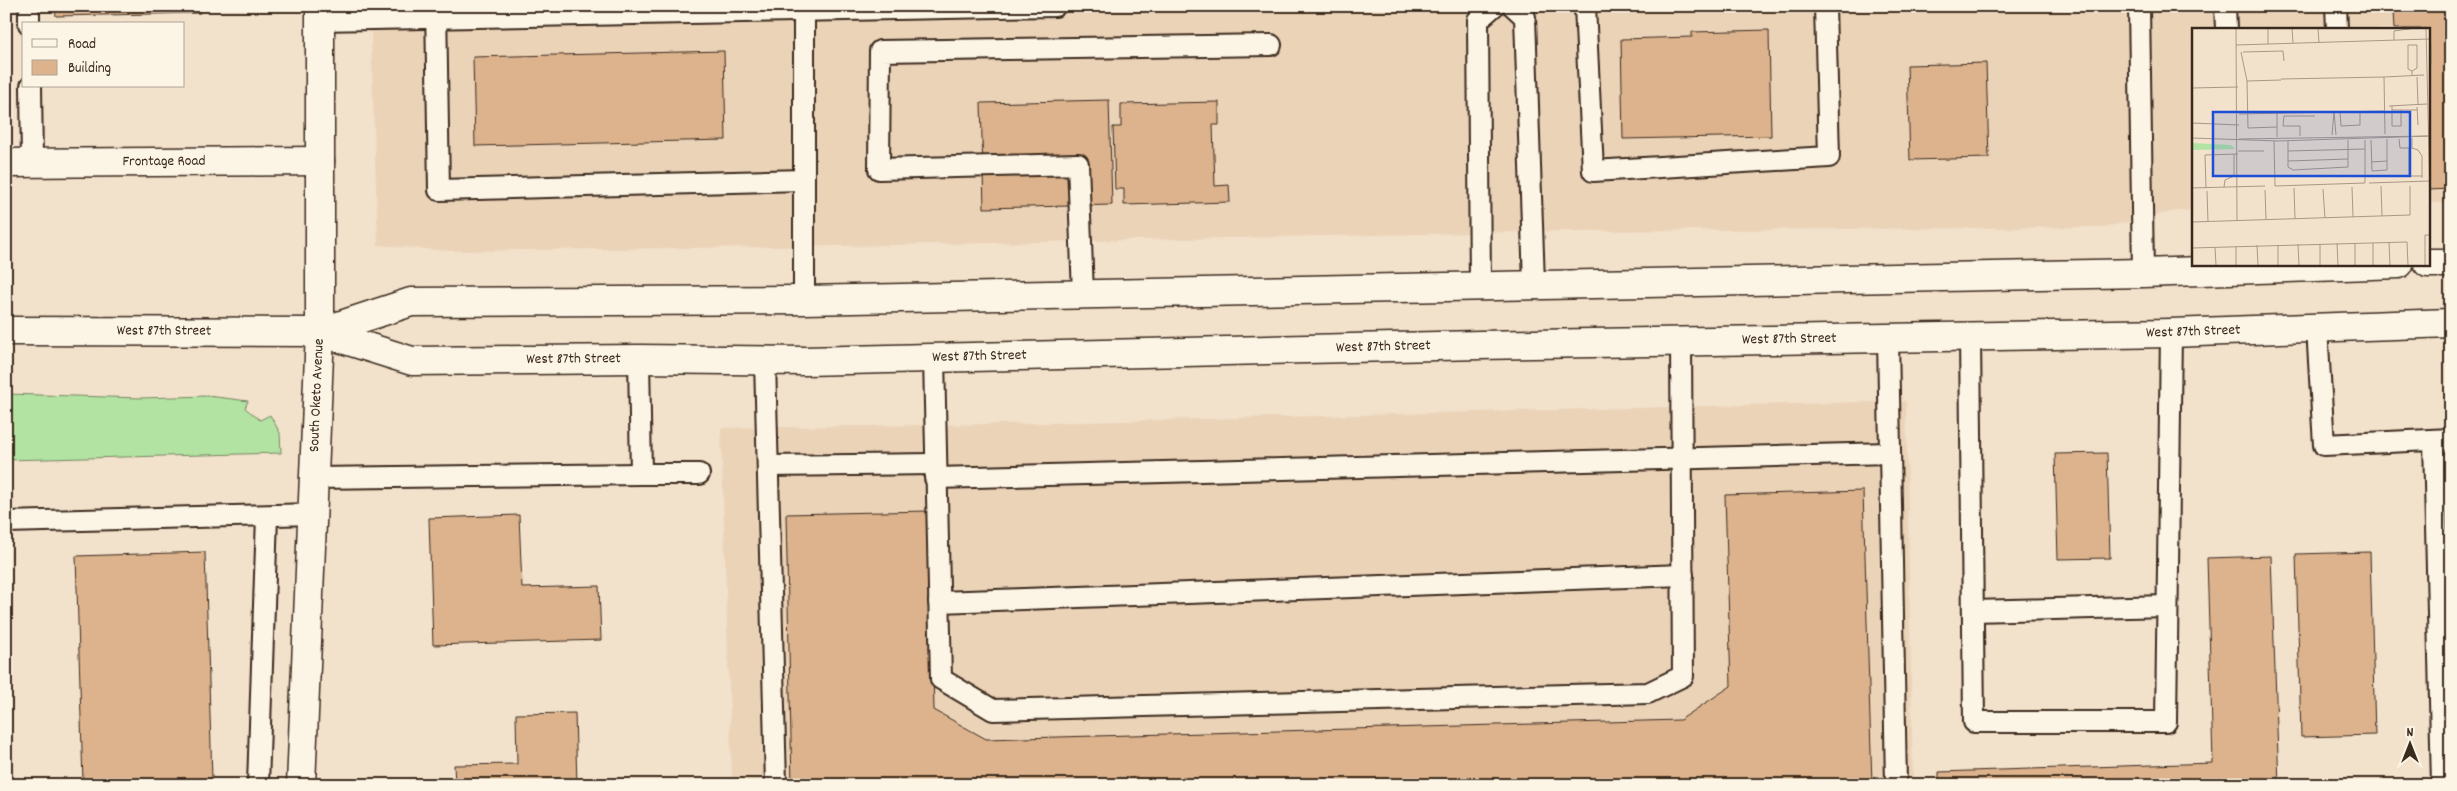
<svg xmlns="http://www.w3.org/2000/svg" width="2457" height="791" viewBox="0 0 2457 791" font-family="Dekko,sans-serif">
<rect width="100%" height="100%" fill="#f2e1cb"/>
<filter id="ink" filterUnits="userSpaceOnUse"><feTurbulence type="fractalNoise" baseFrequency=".02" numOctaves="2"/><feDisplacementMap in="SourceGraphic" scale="10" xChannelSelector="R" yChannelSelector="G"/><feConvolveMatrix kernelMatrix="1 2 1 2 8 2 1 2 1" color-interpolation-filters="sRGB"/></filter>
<g filter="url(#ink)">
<g fill="#ebd3b8">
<polygon points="370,6 2451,6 2451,203 2428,203 2428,29 2193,29 2193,210 2175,211 2105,227 1571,231 842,246 449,251 378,245"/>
<polygon points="1906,401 1913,785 732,785 721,428 1006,424"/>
</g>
<polygon fill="#b2e3a3" stroke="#768660" points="6,394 141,398 208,396 248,401 245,408 260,420 270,415 280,433 281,453 6,460"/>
<g fill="#dcb38d" stroke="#3b2a1e">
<polygon points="55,6 200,6 200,13 56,16"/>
<polygon points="2404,6 2451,6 2451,189 2428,190 2428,29 2394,29 2393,11 2404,10"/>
<polygon points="1769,30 1771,136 1623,139 1621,39 1692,37 1692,32"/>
<polygon points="724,51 726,140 475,146 473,57"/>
<polygon points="1986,63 1989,158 1910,160 1907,65"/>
<polygon points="1109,100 1112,205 984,208 981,103"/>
<polygon points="1219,102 1219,125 1213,125 1215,186 1229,185 1230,202 1124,205 1124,189 1115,189 1113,127 1121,127 1121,104"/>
<polygon points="2107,453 2110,558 2058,559 2055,454"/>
<polygon points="1863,491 1872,785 792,785 786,514 929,511 934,710 986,739 1680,720 1731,686 1725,495"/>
<polygon points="519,515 522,588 599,586 601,640 433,645 429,518"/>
<polygon points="205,552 212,779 83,783 76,556"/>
<polygon points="2370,552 2375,735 2301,737 2296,554"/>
<polygon points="2271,556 2279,785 1939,785 1939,772 2213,763 2207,558"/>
<polygon points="575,713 577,785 455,785 454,765 517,764 516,714"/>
</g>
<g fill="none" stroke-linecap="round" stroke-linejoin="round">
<g stroke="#3b2a1e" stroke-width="24">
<g id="lane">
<polyline points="436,6 439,190 803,180"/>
<polyline points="1513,6 1525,17 1534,284"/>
<polyline points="1585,6 1593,171 1829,157 1825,6"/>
<polyline points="2139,6 2143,273"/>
<polyline points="2225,6 2226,29"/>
<polyline points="2336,6 2337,29"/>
<polyline points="29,14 29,24"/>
<polyline points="320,20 1055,6"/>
<polyline points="31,86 32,162"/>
<polyline points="1480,285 1478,20 1494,6"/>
<polyline points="1083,294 1078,164 879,169 880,51 1271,45"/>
<polyline points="804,300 804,11"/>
<polyline points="2317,328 2324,445 2451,439"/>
<polyline points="1970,337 1974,722 2166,722 2171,333"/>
<polyline points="1888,338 1896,785"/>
<polyline points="934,358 941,679 993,710 1648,693 1683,676 1681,342"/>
<polyline points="639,359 641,474 699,474"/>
<polyline points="765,361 776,785"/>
<polyline points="2434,440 2442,785"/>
<polyline points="768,466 935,464"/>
<polyline points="314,478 641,474"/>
<polyline points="935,478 1890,453"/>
<polyline points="6,522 313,514"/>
<polyline points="939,602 1683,575"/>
<polyline points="1973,611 2167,606"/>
<polyline points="258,785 267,516"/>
</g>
</g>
<g stroke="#3b2a1e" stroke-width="31">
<g id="street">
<path id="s1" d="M6,163L320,161"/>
<path id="s2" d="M301,785L320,332V6"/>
</g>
</g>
<g stroke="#3b2a1e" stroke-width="31">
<g id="secondary">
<polyline points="2428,263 2451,263"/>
<path id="s3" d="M6,331L320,332L412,361L639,359L805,361L1480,345L2171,333L2451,323"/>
<polyline points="320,332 411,302 804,300 2143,273 2399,264"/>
</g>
</g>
<use href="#lane" stroke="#fcf5e5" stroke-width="20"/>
<use href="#street" stroke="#fcf5e5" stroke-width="28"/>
<use href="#secondary" stroke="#fcf5e5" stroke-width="28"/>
</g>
</g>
<g text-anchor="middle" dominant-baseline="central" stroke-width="4" stroke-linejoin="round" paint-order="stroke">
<g font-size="15" fill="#3b2a1e" stroke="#fcf5e5">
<text stroke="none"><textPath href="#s1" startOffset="158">Frontage Road</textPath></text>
<text stroke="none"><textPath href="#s3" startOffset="158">West 87th Street</textPath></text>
<text stroke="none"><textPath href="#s3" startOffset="2192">West 87th Street</textPath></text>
<text stroke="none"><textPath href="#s3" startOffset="1788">West 87th Street</textPath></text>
<text stroke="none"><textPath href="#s3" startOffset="1382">West 87th Street</textPath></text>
<text stroke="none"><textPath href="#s3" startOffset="978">West 87th Street</textPath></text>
<text stroke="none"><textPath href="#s3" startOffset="572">West 87th Street</textPath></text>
<text stroke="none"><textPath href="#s2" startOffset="390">South Oketo Avenue</textPath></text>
</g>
</g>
<g transform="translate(2192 28)">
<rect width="238" height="238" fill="#f2e1cb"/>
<path d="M0,115L39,117L43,121L0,122Z" fill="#b2e3a3"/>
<path fill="none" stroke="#a99886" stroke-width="1" d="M44,0L45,193M76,0V16M100,0L101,15M126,0L127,15M234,0L238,169M202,12V3L224,0M44,17L238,11M49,24L55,53M51,24L91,23L92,33M220,43L216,41V17H225V40L220,43V48M192,49L232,47M225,49L226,77M89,51L192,49L193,106M0,60L46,59M197,78L235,76M200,78V98H209V82M225,79L226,97M200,82H225M148,84L149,98L168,97V84M47,86L193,83M0,95L47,97M85,99L56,100L55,53L89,52M140,107L142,84L144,107M108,108V98H91L92,88H123M85,109V85M0,110L86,113L238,108M47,111L236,108M207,111L208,120H220V110M179,112L180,143L195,142V111M82,113L83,158L173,155V112M96,113V139L101,142L156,139V112M217,120V148H230M220,120L226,122L230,128V150M46,123H72M96,123L173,121M96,133L156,131M179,134L195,133M177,155L237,153M189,158L190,188M32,159L33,152L42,148V126M160,159L161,189M0,160L73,158M14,160L13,127L46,126M102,160L103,191M131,161L133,190M73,162L74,191M15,163L16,194M0,194L218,187V158M197,214L198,237M145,215L146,237M163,215V237M181,215V237M106,216L107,237M128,216V237M65,217L66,237M86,217V237M44,218V237M23,219L24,237M0,220L215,214L216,237M233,237V207H238"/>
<path fill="#1d4ed8" fill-opacity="0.15" stroke="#1d4ed8" stroke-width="2.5" d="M21,84H218V148H21Z"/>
<rect width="238" height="238" fill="none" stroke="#3b2a1e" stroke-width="2.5"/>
</g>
<rect width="2457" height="791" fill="none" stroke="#fcf5e5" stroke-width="25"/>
<rect x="12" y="12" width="2432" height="766" fill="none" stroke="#3b2a1e" stroke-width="2" filter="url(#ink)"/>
<rect x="22" y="22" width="162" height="65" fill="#fcf5e5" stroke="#afa495"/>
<rect x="32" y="39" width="25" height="8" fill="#fcf5e5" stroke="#afa495"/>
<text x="68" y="48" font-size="15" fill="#3b2a1e">Road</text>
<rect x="32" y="60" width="25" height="15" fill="#dcb38d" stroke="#afa495"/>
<text x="68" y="72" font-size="15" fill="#3b2a1e">Building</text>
<g transform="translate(2410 744)" stroke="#fcf5e5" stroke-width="4" paint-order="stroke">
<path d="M0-4L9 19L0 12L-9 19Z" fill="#3b2a1e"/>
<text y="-8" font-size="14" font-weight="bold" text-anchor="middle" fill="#3b2a1e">N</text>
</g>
</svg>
